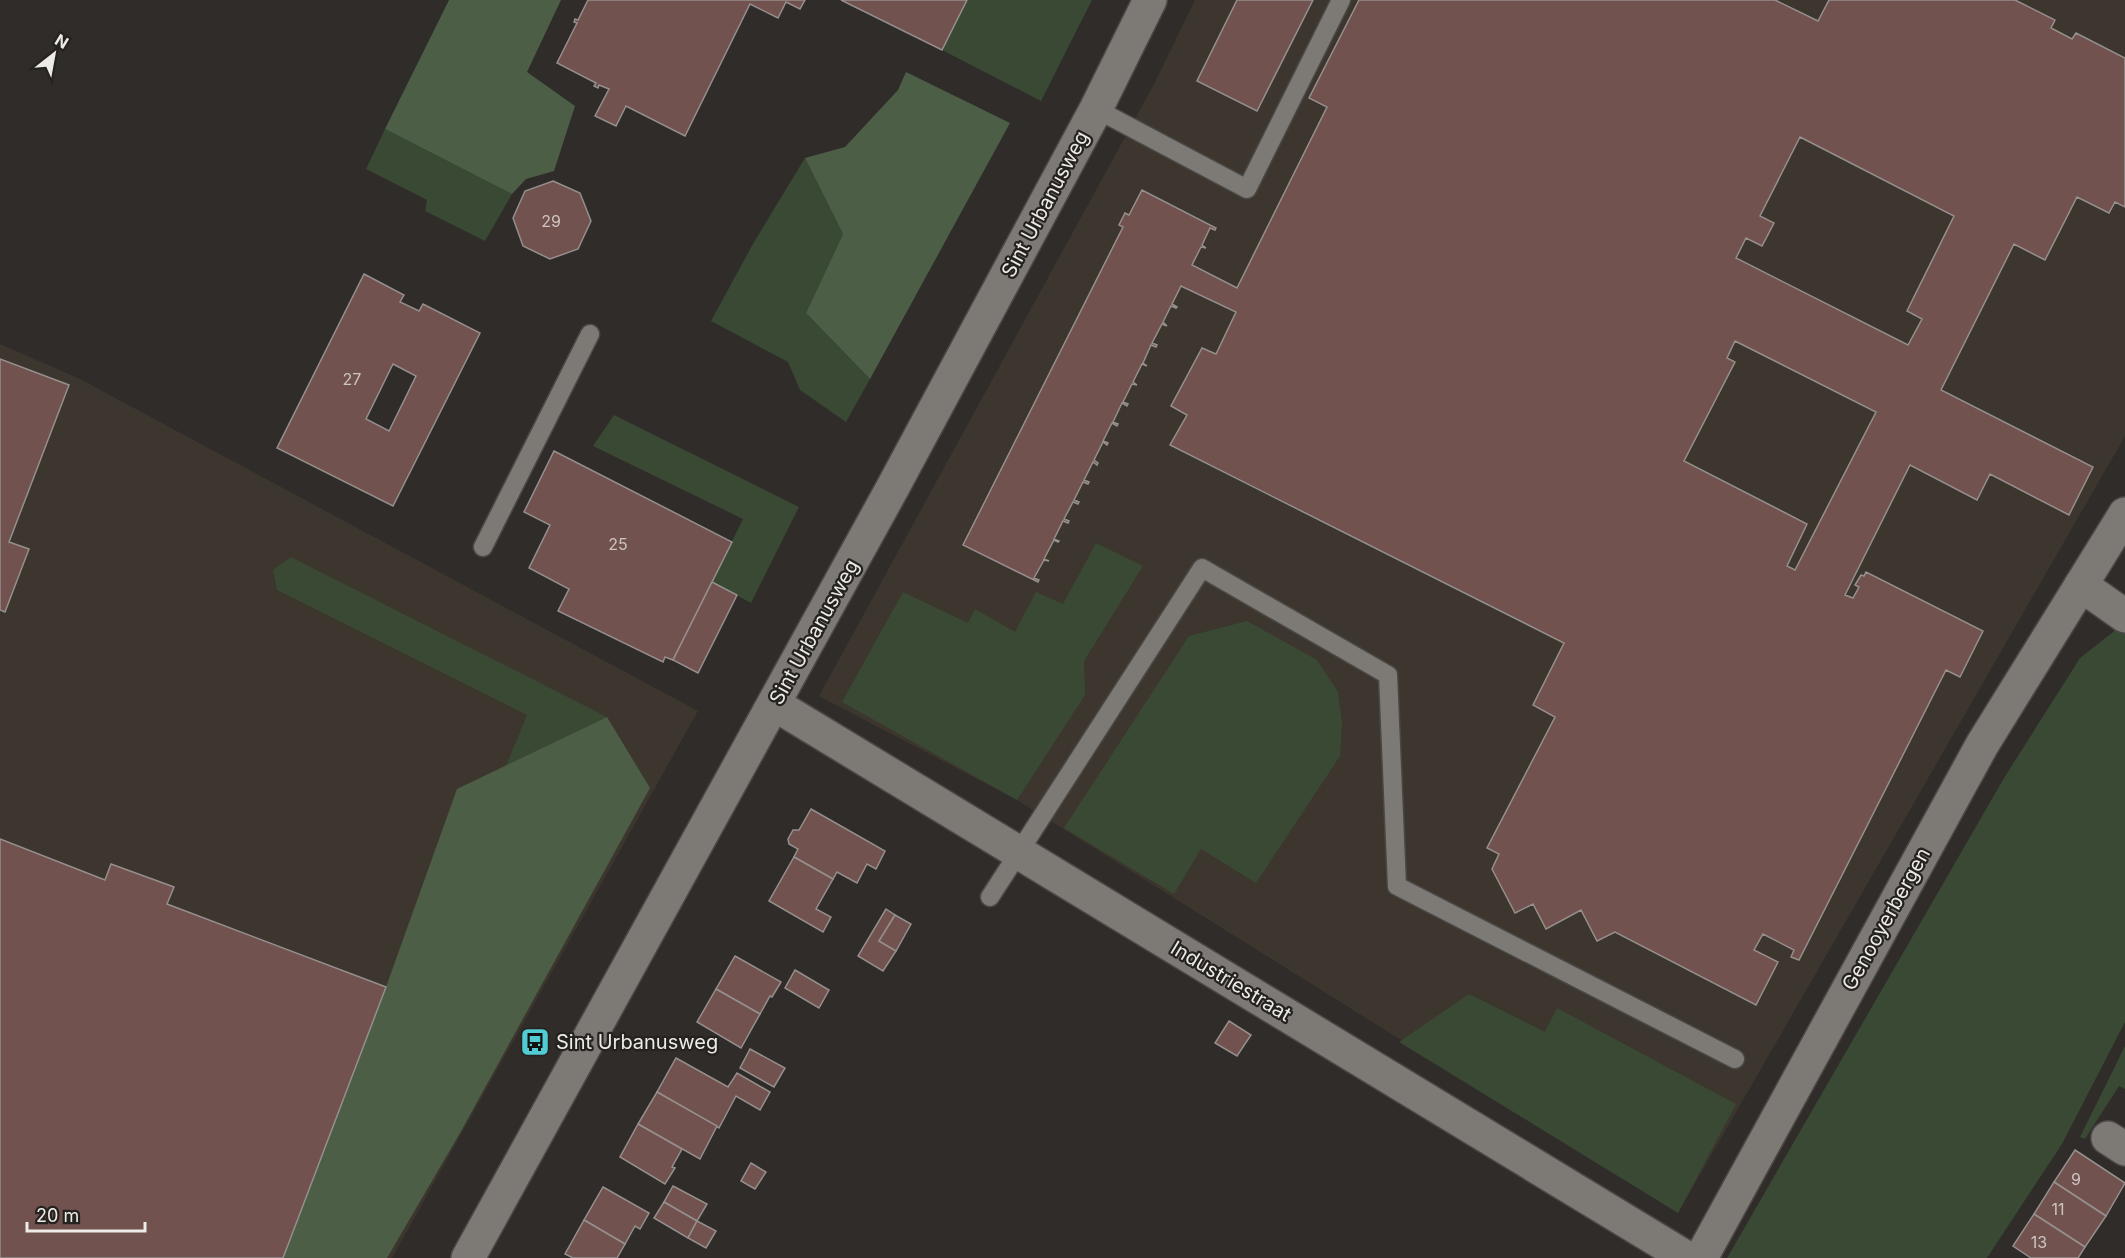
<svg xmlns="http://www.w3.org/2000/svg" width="2125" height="1258" viewBox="0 0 2125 1258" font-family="Inter,sans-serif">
<rect width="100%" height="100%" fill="#2f2c29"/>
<g fill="#3d362e">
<polygon points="1195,0 2125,0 2125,436 1678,1213 1017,800 819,696 1154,84"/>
<polygon points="0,344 80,379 698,711 392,1258 0,1258"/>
</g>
<g fill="#394934">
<polygon points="967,0 1092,0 1041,101 942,50"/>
<polygon points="385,129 512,194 485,241 425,211 427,200 366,169"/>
<polygon points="805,158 843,234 806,313 870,379 846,422 800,390 788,362 711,321 754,242"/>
<polygon points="614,415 799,507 751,603 712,582 743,519 593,446"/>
<polygon points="1096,543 1143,566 1084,661 1085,695 1017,800 842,702 903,592 968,623 975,609 1015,632 1036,592 1063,604"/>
<polygon points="291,557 607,717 506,766 527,715 277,590 273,570"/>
<polygon points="1247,621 1317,660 1338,692 1342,724 1340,756 1256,883 1201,849 1174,894 1064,828 1189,636"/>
<polygon points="2117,629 2125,634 2125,1022 2062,1144 1987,1258 1727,1258 2004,778 2080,658"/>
<polygon points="1469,994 1545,1032 1557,1008 1736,1104 1678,1213 1399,1042"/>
<polygon points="2125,1046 2125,1089 2119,1086 2085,1139 2080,1137"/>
</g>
<g fill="#4d5e47">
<polygon points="449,0 561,0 527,72 575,106 554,171 526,179 512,194 385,129"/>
<polygon points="906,72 1010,123 870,379 806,313 843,234 805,158 845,147 898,90"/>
<polygon points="607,717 650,788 460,1133 387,1258 283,1258 386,987 457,789"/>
</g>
<g fill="#71524e" stroke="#958f8e" stroke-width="1.5" fill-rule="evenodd">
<polygon points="588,0 805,0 800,9 786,2 778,18 750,4 685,136 626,106 616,126 595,116 609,89 599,85 598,88 594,86 596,83 557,63 577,23 574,22 575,19 578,20"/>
<polygon points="841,0 967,0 942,50"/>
<polygon points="1237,0 1313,0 1257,111 1197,81"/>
<path d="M1359,0H1775L1818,21L1829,0H2015L2055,20L2051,28L2072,39L2076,33L2125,58V207L2115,202L2109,213L2077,197L2045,260L2014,244L1941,390L2093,467L2069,515L1990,474L1977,500L1910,465L1845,595L1853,598L1859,587L1855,585L1861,575L1864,576L1866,572L1983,631L1960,677L1946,670L1799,960L1791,957L1794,950L1763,934L1754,950L1778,962L1756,1005L1615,932L1597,941L1581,910L1546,929L1533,904L1515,913L1492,869L1499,854L1487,848L1555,717L1533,705L1564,643L1170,445L1187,415L1171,406L1202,348L1216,354L1236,312L1181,286L1172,304L1177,307L1176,308L1171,306L1163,322L1167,326L1162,324L1152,343L1157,345L1156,347L1151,345L1143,363L1147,366L1142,364L1133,382L1137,385L1132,384L1123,402L1128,404L1127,406L1122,403L1113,422L1118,424L1117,426L1112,423L1103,441L1108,443L1107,445L1103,442L1094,460L1098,463L1097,465L1093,462L1084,480L1089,482L1088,484L1083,482L1074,500L1079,502L1078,504L1073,502L1064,519L1069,521L1068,523L1063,521L1054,539L1059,541L1058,542L1054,540L1044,559L1049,561L1044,560L1034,578L1039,580L1038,582L963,545L1123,227L1119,225L1125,213L1129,215L1142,190L1216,228L1215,230L1210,228L1202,245L1206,248L1201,247L1192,265L1237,288L1327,107L1309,98ZM1800,137L1954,216L1907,311L1922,319L1908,345L1736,258L1746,238L1762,246L1774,223L1760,216ZM1735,341L1876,412L1795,570L1787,566L1807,524L1684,461L1735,362L1727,358Z"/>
<polygon points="553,181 580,193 591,221 578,249 550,259 523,246 513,218 525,191"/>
<path d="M364,274L404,295L400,302L419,311L423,304L480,333L393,506L277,448ZM393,364L416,376L389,431L366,419Z"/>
<polygon points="0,359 69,385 9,542 29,549 5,612 0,610"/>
<polygon points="554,451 732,542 673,660 665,657 663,662 558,611 569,589 529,568 550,525 524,512"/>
<polygon points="712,582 737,595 698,673 673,660"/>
<polygon points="811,809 885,851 876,869 867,864 857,883 837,872 833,879 794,857 798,849 789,844 788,839 793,830 799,830"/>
<polygon points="0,839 105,880 111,864 174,887 167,904 386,987 283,1258 0,1258"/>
<polygon points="794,857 833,879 816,909 831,917 823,932 769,901"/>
<polygon points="886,909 895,915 879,941 896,951 883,971 858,956"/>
<polygon points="895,915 911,924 896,951 879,941"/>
<polygon points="735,956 781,982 772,997 770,996 760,1014 716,989"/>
<polygon points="795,970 829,990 819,1008 785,988"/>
<polygon points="716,989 760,1014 741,1048 697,1022"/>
<polygon points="1229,1021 1251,1035 1237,1056 1215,1043"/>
<polygon points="750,1049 785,1068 774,1087 740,1068"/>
<polygon points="676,1058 728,1087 737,1073 770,1092 760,1110 736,1096 719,1128 657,1092"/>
<polygon points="657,1092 717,1126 700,1159 638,1124"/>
<polygon points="638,1124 682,1149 672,1167 675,1168 665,1184 620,1157"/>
<polygon points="2075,1150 2125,1183 2106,1216 2054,1182"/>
<polygon points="751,1163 766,1172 755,1189 741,1181"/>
<polygon points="2054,1182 2106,1216 2085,1247 2034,1214"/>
<polygon points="673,1186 707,1204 697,1221 664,1202"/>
<polygon points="603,1187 649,1213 640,1229 635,1226 625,1244 584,1220"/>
<polygon points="664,1202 697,1221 688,1238 654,1218"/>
<polygon points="2034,1214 2085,1247 2078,1258 2031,1258 2013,1246"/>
<polygon points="584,1220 625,1244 617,1258 573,1258 565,1254"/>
<polygon points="697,1221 716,1231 706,1248 688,1238"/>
</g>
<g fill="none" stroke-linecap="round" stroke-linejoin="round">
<g stroke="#4a4845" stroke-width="21">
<g id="lane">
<polyline points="1096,109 1247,189 1341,0"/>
<polyline points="483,547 590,334"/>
<polyline points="990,897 1202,568 1388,675 1397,886 1735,1059"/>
</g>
</g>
<g stroke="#4a4845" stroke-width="36">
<g id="street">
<polyline points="2081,585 2125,616"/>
<polyline points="774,704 1687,1258"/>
<polyline points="2108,1138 2125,1149"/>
<polyline points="1701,1258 1982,745 2125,514"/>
</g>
</g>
<g stroke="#4a4845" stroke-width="36">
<polyline id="secondary" points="468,1258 893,487 1096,109 1150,0"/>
</g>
<use href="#lane" stroke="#7d7a76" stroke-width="18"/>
<use href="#street" stroke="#7d7a76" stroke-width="33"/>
<use href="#secondary" stroke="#7d7a76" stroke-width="33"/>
</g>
<defs>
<g id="bus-square" transform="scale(1.5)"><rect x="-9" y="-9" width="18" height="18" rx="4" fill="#51ccd3" stroke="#25221f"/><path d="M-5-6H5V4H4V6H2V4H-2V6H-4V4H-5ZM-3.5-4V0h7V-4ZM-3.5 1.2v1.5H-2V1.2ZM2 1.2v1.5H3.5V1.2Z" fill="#111"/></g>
</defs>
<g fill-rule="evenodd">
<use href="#bus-square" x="535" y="1042"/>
</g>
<g text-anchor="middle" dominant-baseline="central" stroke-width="4.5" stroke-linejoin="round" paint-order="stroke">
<g font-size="16" fill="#cdc5c2">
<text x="551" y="221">29</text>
<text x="352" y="379">27</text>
<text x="618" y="544">25</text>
<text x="2076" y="1179">9</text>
<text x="2058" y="1209">11</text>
<text x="2039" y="1242">13</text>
</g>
<g font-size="20" fill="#ecebe8" stroke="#25221f">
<text transform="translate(1045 204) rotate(-62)">Sint Urbanusweg</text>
<text transform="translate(814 632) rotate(-61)">Sint Urbanusweg</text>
<text transform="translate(1886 919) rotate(-61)">Genooyerbergen</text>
<text transform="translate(1231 981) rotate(31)">Industriestraat</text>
</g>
<g font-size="20" fill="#ecebe8" stroke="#25221f" text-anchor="start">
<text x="556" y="1042">Sint Urbanusweg</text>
</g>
</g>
<g transform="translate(54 54) rotate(31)" stroke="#25221f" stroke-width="4.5" paint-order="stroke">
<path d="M0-4.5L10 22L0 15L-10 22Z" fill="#ecebe8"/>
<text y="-9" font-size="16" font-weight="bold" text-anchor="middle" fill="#ecebe8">N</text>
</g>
<path d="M27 1222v9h118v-9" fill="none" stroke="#ecebe8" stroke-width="3"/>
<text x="36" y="1222" font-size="18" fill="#ecebe8" stroke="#25221f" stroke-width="4.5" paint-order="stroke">20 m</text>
</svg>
